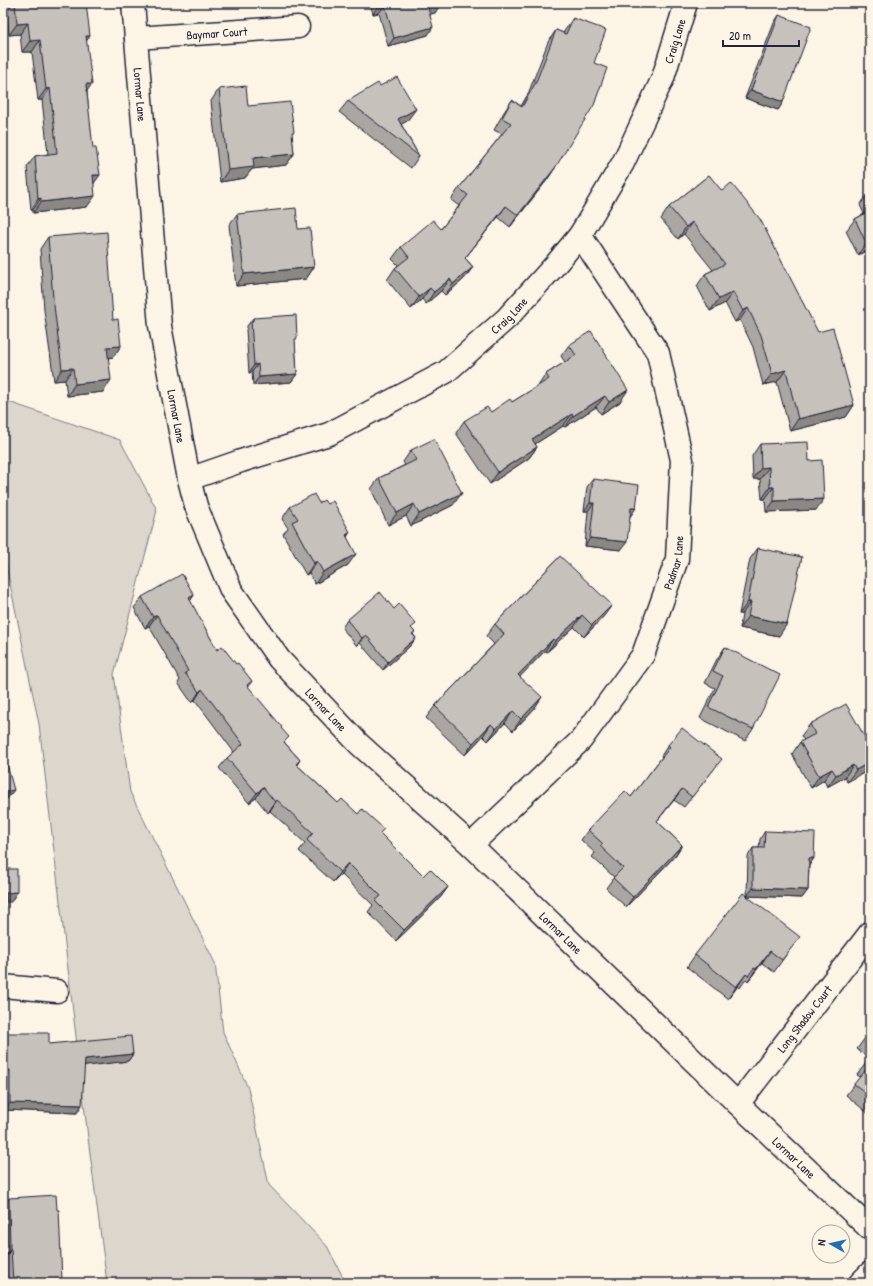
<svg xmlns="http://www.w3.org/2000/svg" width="873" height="1286" viewBox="0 0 873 1286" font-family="'Patrick Hand',sans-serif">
<rect width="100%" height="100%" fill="#fcf5e5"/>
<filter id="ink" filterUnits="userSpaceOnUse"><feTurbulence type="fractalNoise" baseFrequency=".025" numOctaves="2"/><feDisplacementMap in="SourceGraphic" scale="8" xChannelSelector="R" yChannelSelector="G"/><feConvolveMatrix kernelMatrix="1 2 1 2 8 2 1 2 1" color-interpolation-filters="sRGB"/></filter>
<g filter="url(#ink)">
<polygon fill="#dcd6cc" stroke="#7f7c84" points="3,400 120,440 157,510 114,674 130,792 215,963 223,1032 248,1088 269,1185 327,1246 346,1283 107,1283 88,1138 39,724 3,550"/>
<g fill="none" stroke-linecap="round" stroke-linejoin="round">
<g stroke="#22223b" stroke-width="25">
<g id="minor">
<path id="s1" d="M133,3L160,326L189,479L196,506L231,590L279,659L359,744L471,845L738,1104L870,1229"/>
<path id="s2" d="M136,38L298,27"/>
<path id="s3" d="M189,479L241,461L329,434L446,372L507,318L556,264L580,235L623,163L663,78L686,3"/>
<path id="s4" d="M471,845L581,740L643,655L677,559L682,460L658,353L580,235"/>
<polyline points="3,986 57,991"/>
<path id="s5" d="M738,1104L870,933"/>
</g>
</g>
<g stroke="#22223b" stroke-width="25">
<polyline id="major" points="860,1283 870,1273"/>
</g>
<use href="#minor" stroke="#fcf5e5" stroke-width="22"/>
<use href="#major" stroke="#fcf5e5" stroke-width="22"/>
</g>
<g fill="#aaa6a1" stroke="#22223b">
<polygon points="13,3 86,3 87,91 94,183 87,207 33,213 33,210 31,210 27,167 35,156 48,154 42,100 38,100 32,52 22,52 20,34 9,35 7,12"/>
<polygon points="370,3 440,3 435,13 430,14 428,35 388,46 379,13 373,14"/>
<polygon points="779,15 783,102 778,110 745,98 774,23"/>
<polygon points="573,18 555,168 547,180 510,227 498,217 465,258 473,267 464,279 445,295 441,291 426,304 422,299 411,309 387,280 395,268 398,265 392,259 401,247 441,229 459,206 451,200 459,188 502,134 494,130 504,112 512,100 521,106 528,94 548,42 556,30 563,33"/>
<polygon points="380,86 407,121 401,124 419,156 411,168 339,112 348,101"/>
<polygon points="219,89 248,106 292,135 294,154 286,165 252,169 245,178 220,182 211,101"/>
<polygon points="709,175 854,405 846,417 790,431 777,382 763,385 753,347 740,320 735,322 725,303 710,311 697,286 705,274 713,270 684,234 678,239 661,219 669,207"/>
<polygon points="870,193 870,249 858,255 846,231 855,219 864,214 860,205 868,194"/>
<polygon points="237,214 298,229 314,267 306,279 236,286 229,225"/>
<polygon points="48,237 113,320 121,346 113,357 108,358 103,392 67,396 65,380 54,381 44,310 40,249"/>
<polygon points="253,318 295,342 297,374 291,382 253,385 252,372 249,373 246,330 247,328 247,326"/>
<polygon points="569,345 620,402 601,414 596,407 565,427 563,426 535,444 537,447 529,458 490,484 456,433 464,421 491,412 512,402 538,386 546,374 565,362 561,356"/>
<polygon points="760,444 809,461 816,510 766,512 765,499 762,499 760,479 753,479 752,456"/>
<polygon points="411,450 453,505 411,526 406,516 388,525 371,489 379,478 405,465 403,462"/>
<polygon points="593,479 630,517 630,516 621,550 585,546 588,511 584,511 587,487"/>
<polygon points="327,504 350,532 347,537 348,565 315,584 309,573 306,575 283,534 288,528 282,519 290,507"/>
<polygon points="758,548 779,636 740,628 742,614 739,614 750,559"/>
<polygon points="560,556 604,616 584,637 574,627 547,652 545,651 520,676 534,709 513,731 505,723 488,741 483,736 465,755 426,718 435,706 494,644 486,636 495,624"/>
<polygon points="194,595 190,601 217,650 236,664 252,681 248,687 281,729 285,743 300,760 297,765 338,803 384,829 380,833 423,876 448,887 440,898 396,941 368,912 373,905 341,874 333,882 299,851 305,843 270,811 268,813 256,798 249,803 219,768 227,758 234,752 195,700 192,703 178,683 180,680 149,626 145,628 134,608 142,597"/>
<polygon points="394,609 412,629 413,634 416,638 410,646 383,670 360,643 357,646 342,628 347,620"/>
<polygon points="725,647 753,729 745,741 700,718 715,688 705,683 717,659"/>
<polygon points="810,724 869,770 847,782 845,777 827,787 824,780 811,788 792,754 800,742 804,740 801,736"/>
<polygon points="668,745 714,769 684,807 674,800 657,821 682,845 675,856 626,907 606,888 614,877 592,857 595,853 581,840 588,830 631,797 662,757 661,756"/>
<polygon points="765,831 814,858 809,866 808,890 802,898 747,896 791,948 774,972 762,963 748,981 746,979 740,988 738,986 728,999 687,967 695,955 747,896 748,856 753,848 759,848 760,839"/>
<polygon points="870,1031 870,1115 846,1095 860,1077 857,1075 869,1059 857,1049"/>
<polygon points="3,1033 49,1044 133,1054 128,1061 84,1066 77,1113 5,1110"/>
<polygon points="9,1198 60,1283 4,1283 3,1263 3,1207"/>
</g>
<g fill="#8b8783" stroke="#22223b">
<polygon points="385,5 379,13 373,14 378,6"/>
<polygon points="440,5 435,13 423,16 428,8"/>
<polygon points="28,23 20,34 9,35 17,24"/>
<polygon points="433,27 428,35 388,46 394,38"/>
<polygon points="86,36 90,36 82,47"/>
<polygon points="40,40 32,52 22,52 30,41"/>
<polygon points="86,84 92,84 84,95"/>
<polygon points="50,88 42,100 38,100 46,89"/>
<polygon points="751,90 783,102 778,110 745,98"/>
<polygon points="416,109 407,121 390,131 398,119"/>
<polygon points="294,154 286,165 252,169 245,178 220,182 228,170 253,158"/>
<polygon points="555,168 547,180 510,227 518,215"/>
<polygon points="93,175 100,175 92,186"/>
<polygon points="95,196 87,207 33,213 41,202"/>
<polygon points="41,198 33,210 31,210 38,199"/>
<polygon points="506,206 498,217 456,269 465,258"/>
<polygon points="692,222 684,234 678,239 686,227"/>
<polygon points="870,241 870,249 858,255 866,243"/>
<polygon points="314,267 306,279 236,286 244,274"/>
<polygon points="473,267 464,279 445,295 453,284"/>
<polygon points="450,279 441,291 426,304 434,292"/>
<polygon points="430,288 422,299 411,309 419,297"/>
<polygon points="733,292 725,303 710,311 719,299"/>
<polygon points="748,308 740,320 735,322 743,311"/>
<polygon points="121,346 113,357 99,359 107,347"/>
<polygon points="258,364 252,372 249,373 254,365"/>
<polygon points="73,368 65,380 54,381 62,369"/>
<polygon points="786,370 777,382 763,385 772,374"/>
<polygon points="297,374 291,382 253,385 259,377"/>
<polygon points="111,380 103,392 67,396 75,384"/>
<polygon points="628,390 620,402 601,414 609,402"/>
<polygon points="605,396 596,407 565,427 573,416"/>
<polygon points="854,405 846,417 790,431 798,419"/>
<polygon points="572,414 563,426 524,451 532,439"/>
<polygon points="537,447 529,458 490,484 498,472"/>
<polygon points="769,467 760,479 753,479 761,468"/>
<polygon points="770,487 774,487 765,499 762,499"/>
<polygon points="462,493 453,505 411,526 419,514"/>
<polygon points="824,499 816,510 766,512 774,501"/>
<polygon points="590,503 594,503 588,511 584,511"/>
<polygon points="414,504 406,516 388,525 397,513"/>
<polygon points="631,508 636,508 630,517 625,516"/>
<polygon points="350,532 342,544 346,535"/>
<polygon points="590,538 627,542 621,550 585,546"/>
<polygon points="356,554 348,565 315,584 323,572"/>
<polygon points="317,561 309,573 306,575 314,563"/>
<polygon points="194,595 187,606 189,598"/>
<polygon points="748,602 751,602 742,614 739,614"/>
<polygon points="612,605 604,616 584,637 592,625"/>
<polygon points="157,615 149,626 145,628 153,617"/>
<polygon points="582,615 574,627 547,652 555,641"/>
<polygon points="748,616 787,624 779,636 740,628"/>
<polygon points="366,635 360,643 357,646 362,638"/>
<polygon points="416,638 410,646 383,670 388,662"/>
<polygon points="553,639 545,651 510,687 518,675"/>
<polygon points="202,689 195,700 192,703 199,692"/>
<polygon points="542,697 534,709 513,731 521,719"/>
<polygon points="513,711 505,723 488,741 496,729"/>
<polygon points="491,724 483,736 465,755 473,743"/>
<polygon points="870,762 870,768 869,770 847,782 856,770"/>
<polygon points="853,765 845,777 827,787 836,775"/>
<polygon points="832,769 824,780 811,788 819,776"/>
<polygon points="263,787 256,798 249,803 257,793"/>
<polygon points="682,789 674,800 649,831 657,821"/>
<polygon points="14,790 7,799 3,800 3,792"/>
<polygon points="277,800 270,811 268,813 275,802"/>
<polygon points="682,845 675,856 626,907 633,897"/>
<polygon points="809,858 814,858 808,866"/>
<polygon points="348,863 341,874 333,882 340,872"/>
<polygon points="448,887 440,898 396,941 404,930"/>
<polygon points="753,888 808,890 802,898 747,896"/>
<polygon points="17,892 11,902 3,902 6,893"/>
<polygon points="3,907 7,907 3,912"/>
<polygon points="770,951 762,963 748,981 756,969"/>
<polygon points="746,974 738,986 728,999 736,987"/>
<polygon points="133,1054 128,1061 79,1067 85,1059"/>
<polygon points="3,1070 10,1070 4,1078 3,1078"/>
<polygon points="10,1103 82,1105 77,1113 5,1110"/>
<polygon points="10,1249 11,1249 3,1261 3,1259"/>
<polygon points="62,1281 60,1283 46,1283 46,1282"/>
</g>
<g fill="#c6c1bb" stroke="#22223b">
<polygon points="15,3 86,3 90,36 86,36 92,84 86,84 93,148 96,148 100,175 93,175 95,196 41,202 41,198 38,199 35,156 57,153 50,88 46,89 40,40 30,41 28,23 17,24"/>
<polygon points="377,3 440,3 440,5 428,8 433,27 394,38 385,5 378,6"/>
<polygon points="779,15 811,27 783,102 751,90"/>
<polygon points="573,18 606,30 594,63 607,68 594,105 555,168 518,215 506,206 465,258 473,267 453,284 450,279 434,292 430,288 419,297 395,268 409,257 401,247 433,220 441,229 468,195 459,188 511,123 502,118 512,100 522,107 536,82 556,30 566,34"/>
<polygon points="397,77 416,109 398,119 419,156 348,101 378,83 380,86"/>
<polygon points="246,86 248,106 290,102 294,132 292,132 294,154 253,158 254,167 228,170 219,89"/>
<polygon points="709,175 722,191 731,183 760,219 818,332 833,328 854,405 798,419 786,370 772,374 761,335 748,308 743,311 733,292 719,299 705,274 725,264 692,222 686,227 669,207"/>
<polygon points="870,193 870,198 868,194"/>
<polygon points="296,208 298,229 310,228 314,267 244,274 237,214"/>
<polygon points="870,211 870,241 866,243 855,219"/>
<polygon points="107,232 113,320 118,319 121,346 107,347 111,380 75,384 73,368 62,369 53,298 48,237"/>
<polygon points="296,315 297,339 295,339 297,374 259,377 258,364 254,365 251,321 253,321 253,318"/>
<polygon points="591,331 628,390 609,402 605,396 573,416 572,414 532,439 537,447 498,472 464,421 487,407 491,412 510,399 512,402 549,379 546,374 576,355 569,345"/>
<polygon points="434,439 462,493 419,514 414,504 397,513 379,478 416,460 411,450"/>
<polygon points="808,442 809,461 822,460 824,499 774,501 774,487 770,487 769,467 761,468 760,444"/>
<polygon points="593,479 639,485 636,508 631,508 627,542 590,538 594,503 590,503"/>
<polygon points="314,494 319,503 324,500 327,504 333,501 350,532 346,535 356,554 323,572 317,561 314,563 292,522 298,519 290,507"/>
<polygon points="758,548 802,557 787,624 748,616 751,602 748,602"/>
<polygon points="560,556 612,605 592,625 582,615 555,641 553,639 518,675 542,697 521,719 513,711 496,729 491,724 473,743 435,706 504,634 495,624"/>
<polygon points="182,574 194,595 189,598 217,650 222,646 236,664 238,663 252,681 247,685 282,727 281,728 289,737 284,742 300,760 296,764 338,803 342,799 358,814 362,809 384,829 380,833 423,876 430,869 448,887 404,930 375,901 381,896 348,863 340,872 307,840 313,833 277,800 275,802 263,787 257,793 227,758 243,744 202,689 199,692 185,673 188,671 157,615 153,617 142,597"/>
<polygon points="380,592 394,609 399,604 416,624 411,628 415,632 412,634 416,638 388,662 366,635 362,638 347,620"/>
<polygon points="725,647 780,675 753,729 708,707 723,676 713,671"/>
<polygon points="846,704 870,746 870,762 856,770 853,765 836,775 832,769 819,776 800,742 815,734 810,724"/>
<polygon points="682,728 722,759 692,797 682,789 657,821 682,845 633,897 613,878 623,868 600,846 603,844 588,830 625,791 631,797 670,747 668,745"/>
<polygon points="6,761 14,790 3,792 3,762"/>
<polygon points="3,793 6,869 17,869 17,892 6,893 7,907 3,907"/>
<polygon points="765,831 815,833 814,858 809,858 808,890 753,888 753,848 764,848"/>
<polygon points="743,893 800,937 782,960 770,951 756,969 754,968 748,976 746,974 736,987 695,955"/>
<polygon points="870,1031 870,1041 865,1037"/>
<polygon points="3,1033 49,1033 49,1044 131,1036 133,1054 85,1059 82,1105 10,1103 10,1070 3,1070"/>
<polygon points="870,1057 870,1096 854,1084 869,1066 865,1063"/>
<polygon points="56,1195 57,1210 59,1210 62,1281 46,1282 46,1283 13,1283 11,1249 10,1249 9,1198"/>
</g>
</g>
<g text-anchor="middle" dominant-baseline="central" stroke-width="3.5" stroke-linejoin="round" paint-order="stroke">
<g font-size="12" fill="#22223b" stroke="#fcf5e5">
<text stroke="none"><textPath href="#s2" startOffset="81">Baymar Court</textPath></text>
<text stroke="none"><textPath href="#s3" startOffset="688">Craig Lane</textPath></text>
<text stroke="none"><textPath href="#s1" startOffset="92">Lormar Lane</textPath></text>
<text stroke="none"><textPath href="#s3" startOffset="364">Craig Lane</textPath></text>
<text stroke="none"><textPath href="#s1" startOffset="416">Lormar Lane</textPath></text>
<text stroke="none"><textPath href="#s4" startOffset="355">Padmar Lane</textPath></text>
<text stroke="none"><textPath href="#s1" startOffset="752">Lormar Lane</textPath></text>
<text stroke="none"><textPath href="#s1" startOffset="1076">Lormar Lane</textPath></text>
<text stroke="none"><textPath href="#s5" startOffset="108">Long Shadow Court</textPath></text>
<text stroke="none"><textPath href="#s1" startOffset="1400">Lormar Lane</textPath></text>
</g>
</g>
<rect width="873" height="1286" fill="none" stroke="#fcf5e5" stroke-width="16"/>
<rect x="8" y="8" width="857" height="1270" fill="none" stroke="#22223b" stroke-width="1.5" filter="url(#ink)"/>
<g transform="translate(831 1244) rotate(278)"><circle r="19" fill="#fcf5e5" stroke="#a5a1a1"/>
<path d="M0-3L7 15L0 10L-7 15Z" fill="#1f6fb2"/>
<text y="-6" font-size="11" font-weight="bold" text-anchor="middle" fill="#22223b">N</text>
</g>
<path d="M723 40v6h76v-6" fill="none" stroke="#22223b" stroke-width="2"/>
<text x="729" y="40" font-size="12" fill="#22223b" stroke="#fcf5e5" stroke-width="3" paint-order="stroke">20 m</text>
</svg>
